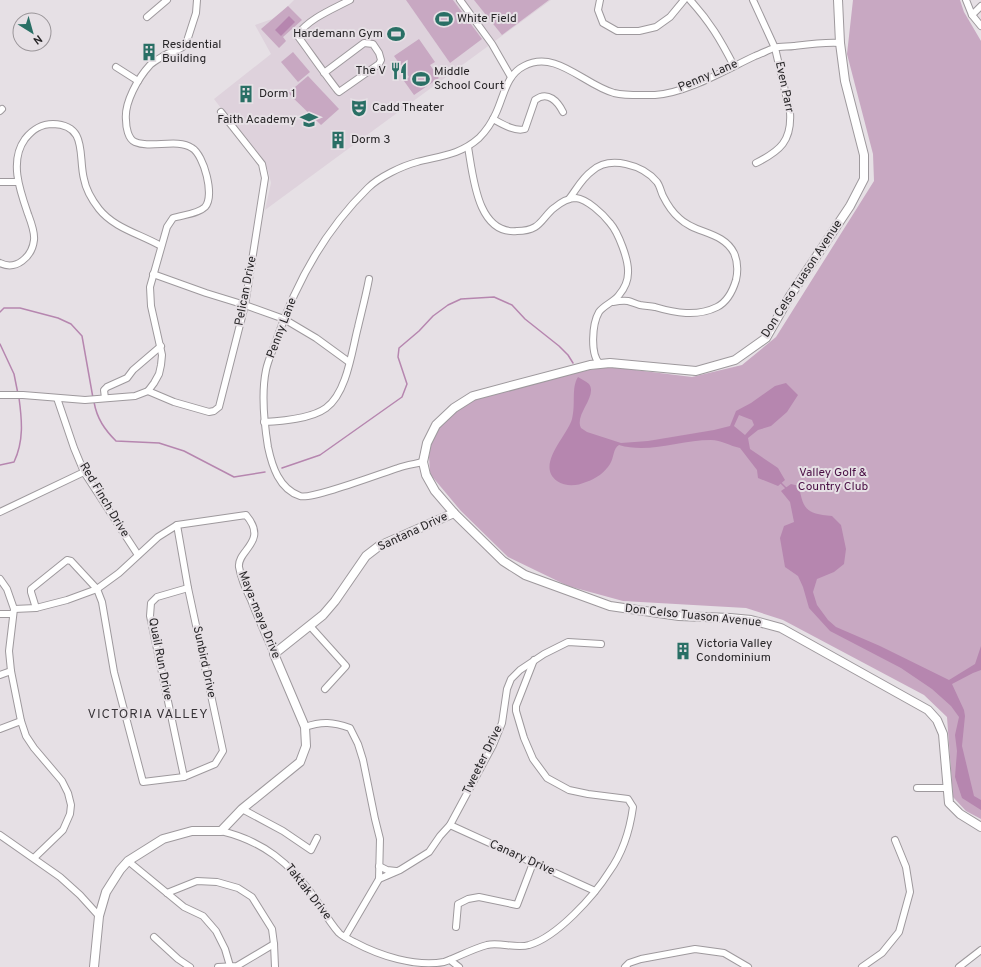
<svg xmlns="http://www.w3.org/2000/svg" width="981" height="967" viewBox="0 0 981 967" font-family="Overpass,sans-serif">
<rect width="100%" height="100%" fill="#e6e0e5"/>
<polygon fill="#ded2dc" points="294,0 551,0 265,210 271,183 268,170 214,99 271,54 255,25 272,19 282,12"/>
<g fill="#c8a8c2">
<polygon points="406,0 453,0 482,39 450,63"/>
<polygon points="474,0 549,0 502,35"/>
<polygon points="853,0 960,0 964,12 981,41 981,819 966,811 953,797 947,717 924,695 783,620 746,608 623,601 568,586 508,557 461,511 430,474 429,456 431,441 446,417 474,399 588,370 611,367 692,377 742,365 776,337 874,181 873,154 847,54"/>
<polygon points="288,6 302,20 283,37 286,41 279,48 261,29"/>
<polygon points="419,39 435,62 430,65 439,78 414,95 404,81 409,77 394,56"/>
<polygon points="293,52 310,72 298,82 281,62"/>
<polygon points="308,76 339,109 321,125 288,93"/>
</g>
<g fill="#b686af" fill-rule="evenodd">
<polygon points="289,16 295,22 281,36 275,30"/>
<path d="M578,377C581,379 586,381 589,384C598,396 574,415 581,428L587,432L621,443L648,441L714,430L730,426L736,411L751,403L775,386L786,383L798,395L787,412L771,426L758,430L748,438L750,449L778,468L785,480L778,486L758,478L757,470L740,448C730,446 721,440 711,440C680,440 649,454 619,445C613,448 614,458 610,464C605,472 596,479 586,482C577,486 566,487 557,481C535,465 568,435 572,419C576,404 571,388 578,377ZM739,415L752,420L754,425L745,435L734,426Z"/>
<path d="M791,484L799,486C803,510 807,514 832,516L841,525L846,549L844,564L834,572L817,579L813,592L817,605L828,620L836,627L880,646L949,680L975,664L981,646V670L973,673L952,684L964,710L965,716L962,746L974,796L981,800V810L962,798L955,777L957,751L955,735L959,717L951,706L932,689L901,668L830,631L809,608L803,587L798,576L785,567L780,538L784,526L794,522L790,502L781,491Z"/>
</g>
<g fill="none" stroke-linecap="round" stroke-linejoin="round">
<g stroke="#b686af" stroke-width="1.5">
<polyline points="0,312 4,308 20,308 58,318 71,324 82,336 93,398"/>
<polyline points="0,344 14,374 18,394"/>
<path d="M94,402C97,419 105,430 116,441L159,443L184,451L234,477L265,472"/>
<path d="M0,465L14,462C24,441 22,420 19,398"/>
<polyline points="282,468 320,455 402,397 407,384 398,357 399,348 419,331 433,316 448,305 461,299 494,297 512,305 525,319 559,346 568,355 573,363"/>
<polyline points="780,482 787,489"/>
</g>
<g stroke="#9e999d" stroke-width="8">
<g id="street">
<polyline points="460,0 492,44 511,77"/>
<polyline points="600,0 598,10 603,23 617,31 639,31 656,27 670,17 684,0"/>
<path d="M690,0C710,22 720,39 734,66"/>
<path d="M753,0L775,48L790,112C792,141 780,151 756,163"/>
<polyline points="966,0 972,15 981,26"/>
<polyline points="972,15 981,6"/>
<polyline points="147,17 167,0"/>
<polyline points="116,67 138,81"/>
<path d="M324,73L364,43L373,44L379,53L381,60L379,64L339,92L338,91C324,73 311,54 297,35C310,18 331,10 350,0"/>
<polyline points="0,111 2,109"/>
<path d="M493,119C502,124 515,132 525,129L535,100C548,90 558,102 563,112"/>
<path d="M468,147C473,175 477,235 517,231C523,231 530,230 535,227C542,223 547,213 554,208C560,203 567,198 576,198C587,199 603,214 610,223C618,232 629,260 628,273C628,281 624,289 619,295C614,302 604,305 599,312C592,324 590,355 600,364"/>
<polyline points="0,182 18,182"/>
<path d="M569,199C576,190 582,178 592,171C610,155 643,165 657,182C660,186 661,192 663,196C667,204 672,212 679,218C695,234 723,231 734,253C738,262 738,271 736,280C733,290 727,302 717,307C697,317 675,313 655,307C650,306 645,306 640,305C636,304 632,302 628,301C623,300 618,301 613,302"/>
<path d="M0,263C16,271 32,257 34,240C35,232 31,222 28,214C20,191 9,161 25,139C33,129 41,124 53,124C88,125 78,156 84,179C86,190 92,200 99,209C114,228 140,234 161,246"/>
<polyline points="153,274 206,293 245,305 284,319 316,338 349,362"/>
<polyline points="148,391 174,402 209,412 214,411 219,407 245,305 265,178 262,164 221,112"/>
<path d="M0,395H23L85,400L135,396L148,391L154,383L159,374L161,365L162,355L151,306L150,287L167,227L173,218C182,215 198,214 205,207C215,196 204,155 192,148C177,138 151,149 135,142C128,139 126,127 126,120C124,103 138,78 150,65C154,61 160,58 165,55C171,51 181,51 186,44L196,13L197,0"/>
<polyline points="57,398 74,448 84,472 138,555"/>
<polyline points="105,398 104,390 107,387 127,378 133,370 161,346"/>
<path d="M264,422C282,421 311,419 326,408C347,393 352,350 358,327C362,310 366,295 369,279"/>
<path d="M423,462C415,464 406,465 398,468C382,473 311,500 300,496C279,489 272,466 268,447C264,422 261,394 266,370C268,360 273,350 276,341C295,285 325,230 368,188C379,177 402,166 417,162C440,156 460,155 479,138C486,131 492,122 496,113C504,96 506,75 524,66C556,49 584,85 614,93C627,96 641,95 655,95C687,93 725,70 755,56C761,54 768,50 774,48C780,46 788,47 794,46C810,44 825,42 840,43"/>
<polyline points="0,512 84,472"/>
<polyline points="0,579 7,589 14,609 9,651 11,671 21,721 26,736 34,748 62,781 68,793 71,805 70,814 63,830 34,858"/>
<polyline points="36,608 31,592 31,589 67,560 71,561 97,589 102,602 114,672 143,782 184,777 215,764 223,751 188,588 177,525"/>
<path d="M14,609L36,608L67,600L97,589L119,573L158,537L177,525L246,515C269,542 237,550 239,567C241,578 246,590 251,600C258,618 266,636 274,654"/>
<polyline points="0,614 13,614"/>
<polyline points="310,626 346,666 325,689"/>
<polyline points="0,675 11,671"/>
<path d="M305,727C322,721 333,722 350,728L358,744L363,760L375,819L380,839L379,879L345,937"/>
<polyline points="0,729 21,721"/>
<polyline points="184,777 150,616 151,603 157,597 188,588"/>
<polyline points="917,788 947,788"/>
<polyline points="242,809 283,831 311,850 317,838"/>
<polyline points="450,825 595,891"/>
<path d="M221,831C263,841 290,863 315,898C322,909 330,923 339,933C343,937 349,939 354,942C380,956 415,967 444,962C458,957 472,949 487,945C500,942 517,949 529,945C557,937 594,896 609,872C622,854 630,829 633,807L628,799L588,794L569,790L547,778L533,759L524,738L516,711V706L534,660"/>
<polyline points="0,835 60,877 80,895 99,916"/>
<polyline points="128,861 184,907 203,916 216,931 225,949 230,966"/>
<polyline points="379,866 387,870 396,871"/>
<polyline points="379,879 400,870 429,852 440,836 450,825 493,745 502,723 507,689 511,679 520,670 544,654 568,642 601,644"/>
<polyline points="167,893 197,881 217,882 238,888 252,897 272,929 274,944 275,967"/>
<polyline points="456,927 458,904 468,899 479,897 517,905 533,863"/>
<polyline points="154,937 178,959 190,967"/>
<polyline points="450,960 459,967"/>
<polyline points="218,967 237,966 274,944"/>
<polyline points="625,967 629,963 641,959 695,949 724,953 748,967"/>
<polyline points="862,967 882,953 899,932 910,892 906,867 895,840"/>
<polyline points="959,967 981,950"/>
</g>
</g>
<g stroke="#9e999d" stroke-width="10">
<g id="secondary">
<polyline points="838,0 840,43 845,81 864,155 864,179 850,206 790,296 766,338 735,360 696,371 610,363 590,365 473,396 454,408 436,425 427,443 423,462 426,475 435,491 454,513 503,561 525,575 610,606 679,616 730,618 751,620 781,628 928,710 937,720 943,734 949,803 960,814 981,827"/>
<polyline points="94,967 99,916 106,892 120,870 128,861 163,839 192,831 221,831 242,809 300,762 306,746 305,727 274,654 323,615 335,601 366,556 379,546 454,513"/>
</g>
</g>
<use href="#street" stroke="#fff" stroke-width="6"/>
<use href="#secondary" stroke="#fff" stroke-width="8"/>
</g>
<defs>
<g id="stadium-bare" transform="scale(1.38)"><path d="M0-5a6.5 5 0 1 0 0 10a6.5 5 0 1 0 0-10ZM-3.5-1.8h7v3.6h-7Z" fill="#296f65" stroke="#e6e0e5" stroke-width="2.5" paint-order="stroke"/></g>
<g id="building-bare" transform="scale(1.38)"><path d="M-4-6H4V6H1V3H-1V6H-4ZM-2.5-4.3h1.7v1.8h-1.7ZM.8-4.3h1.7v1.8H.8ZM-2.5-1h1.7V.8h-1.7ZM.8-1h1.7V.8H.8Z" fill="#296f65" stroke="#e6e0e5" stroke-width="2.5" paint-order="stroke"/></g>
<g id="restaurant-bare" transform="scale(1.38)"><path d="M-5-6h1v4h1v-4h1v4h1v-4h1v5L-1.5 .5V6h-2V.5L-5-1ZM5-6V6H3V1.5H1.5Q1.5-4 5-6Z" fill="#296f65" stroke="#e6e0e5" stroke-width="2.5" paint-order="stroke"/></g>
<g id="theatre-bare" transform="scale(1.38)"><path d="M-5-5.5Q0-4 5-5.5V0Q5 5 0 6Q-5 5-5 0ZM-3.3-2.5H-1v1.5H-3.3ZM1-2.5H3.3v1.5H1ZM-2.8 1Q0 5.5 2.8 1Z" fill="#296f65" stroke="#e6e0e5" stroke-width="2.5" paint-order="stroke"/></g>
<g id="school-bare" transform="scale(1.38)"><path d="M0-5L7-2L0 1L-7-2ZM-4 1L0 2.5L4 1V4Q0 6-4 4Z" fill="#296f65" stroke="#e6e0e5" stroke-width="2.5" paint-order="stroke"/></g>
</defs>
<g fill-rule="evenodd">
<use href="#stadium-bare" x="444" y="19"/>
<use href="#stadium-bare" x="396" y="34"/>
<use href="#building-bare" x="149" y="52"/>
<use href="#restaurant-bare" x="399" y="71"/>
<use href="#stadium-bare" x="421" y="79"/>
<use href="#building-bare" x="246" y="94"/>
<use href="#theatre-bare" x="359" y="108"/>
<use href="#school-bare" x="309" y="120"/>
<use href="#building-bare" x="338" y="140"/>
<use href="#building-bare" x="683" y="651"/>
</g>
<g text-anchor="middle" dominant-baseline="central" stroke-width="4" stroke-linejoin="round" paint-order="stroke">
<g font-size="12" fill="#272527" stroke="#e6e0e5" text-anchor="start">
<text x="457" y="19">White Field</text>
<text x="383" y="34" text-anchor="end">Hardemann Gym</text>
<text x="162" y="45">Residential<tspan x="162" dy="14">Building</tspan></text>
<text x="386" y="71" text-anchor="end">The V</text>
<text x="434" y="72">Middle<tspan x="434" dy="14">School Court</tspan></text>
<text x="259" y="94">Dorm 1</text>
<text x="372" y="108">Cadd Theater</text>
<text x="296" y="120" text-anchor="end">Faith Academy</text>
<text x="351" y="140">Dorm 3</text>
<text x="696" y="644">Victoria Valley<tspan x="696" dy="14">Condominium</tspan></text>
</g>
<g font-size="12" fill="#272527" stroke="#e6e0e5">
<text transform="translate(708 76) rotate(-23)">Penny Lane</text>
<text transform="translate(784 87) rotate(78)">Even Parr</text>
<text transform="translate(802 279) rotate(-57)">Don Celso Tuason Avenue</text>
<text transform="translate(246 291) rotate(-79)">Pelican Drive</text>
<text transform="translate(282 328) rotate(-69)">Penny Lane</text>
<text transform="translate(104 500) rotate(59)">Red Finch Drive</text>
<text transform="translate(413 532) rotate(-25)">Santana Drive</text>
<text transform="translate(259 615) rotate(68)">Maya-maya Drive</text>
<text transform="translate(693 616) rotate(6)">Don Celso Tuason Avenue</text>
<text transform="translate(160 659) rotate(79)">Quail Run Drive</text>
<text transform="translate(204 662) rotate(78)">Sunbird Drive</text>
<text transform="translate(483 760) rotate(-64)">Tweeter Drive</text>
<text transform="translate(522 858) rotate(24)">Canary Drive</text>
<text transform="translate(308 892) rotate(52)">Taktak Drive</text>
</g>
<g font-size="12" fill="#490e44" stroke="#e6e0e5">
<text x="833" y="473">Valley Golf &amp;<tspan x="833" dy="14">Country Club</tspan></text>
</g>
<g font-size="13" letter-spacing="1" fill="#393539" stroke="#e6e0e5">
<text x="148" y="715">VICTORIA VALLEY</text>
</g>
</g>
<g transform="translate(32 32) rotate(143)"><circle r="19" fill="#e6e0e5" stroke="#9a9599"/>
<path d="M0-3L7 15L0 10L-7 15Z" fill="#296f65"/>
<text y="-6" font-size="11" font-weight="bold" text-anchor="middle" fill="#272527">N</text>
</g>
</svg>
